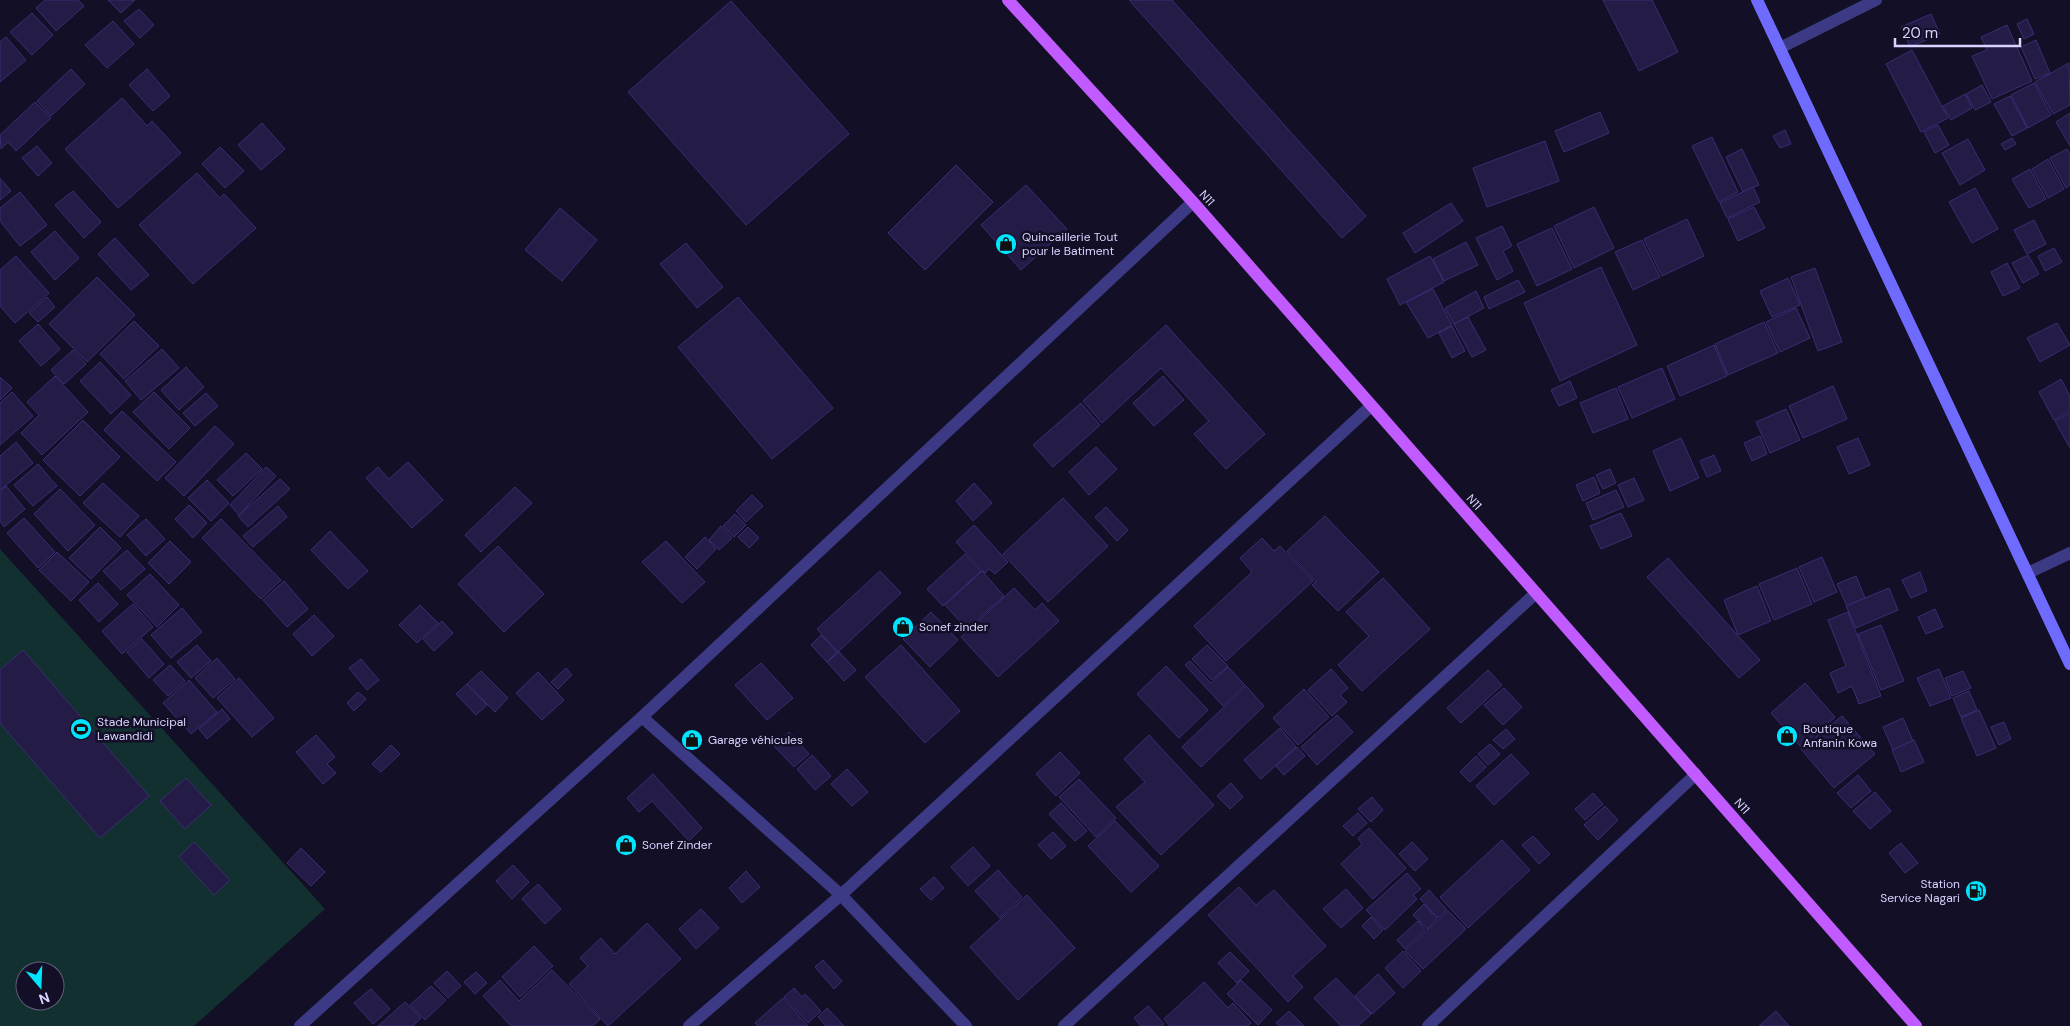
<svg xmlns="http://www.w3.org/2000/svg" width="2070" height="1026" viewBox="0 0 2070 1026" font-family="'DM Sans',sans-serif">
<rect width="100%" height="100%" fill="#130f26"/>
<path fill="#12302f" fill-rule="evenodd" d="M0,549L325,909L194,1026H0ZM25,971H55V1001H25Z"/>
<g fill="#241b47" stroke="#3b2d73">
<polygon points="45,0 78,0 84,6 56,31 36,8"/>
<polygon points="108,0 135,0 121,13"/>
<polygon points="1129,0 1172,0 1366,216 1342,238"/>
<polygon points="1603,0 1652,0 1678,52 1639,71"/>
<polygon points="731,1 849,134 746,225 628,92"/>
<polygon points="139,9 154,25 140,38 124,21"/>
<polygon points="32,13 53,35 32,55 10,32"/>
<polygon points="1931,14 1940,34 1910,47 1901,27"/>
<polygon points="2027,19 2034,34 2024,39 2017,24"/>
<polygon points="113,21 134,44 107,68 85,45"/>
<polygon points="2007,25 2032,81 1992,99 1972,56 1987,50 1981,37"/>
<polygon points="6,37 26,60 0,82 0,42"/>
<polygon points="2036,40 2050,73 2035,79 2021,47"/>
<polygon points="1912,50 1948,118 1921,132 1886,64"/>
<polygon points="2069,63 2070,105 2053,114 2035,82"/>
<polygon points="71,69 85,84 51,116 37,101"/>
<polygon points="147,69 170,96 153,111 129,85"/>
<polygon points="2034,83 2051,115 2028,128 2011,95"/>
<polygon points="1982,85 1991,102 1975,110 1966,94"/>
<polygon points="1965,94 1972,108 1951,120 1943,106"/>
<polygon points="2010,96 2027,128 2012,136 1994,104"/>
<polygon points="122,98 147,126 152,121 181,153 118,208 65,149"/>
<polygon points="35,102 51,118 16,151 8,142 1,149 0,135"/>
<polygon points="1600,112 1609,133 1564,152 1555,131"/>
<polygon points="2070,113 2070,146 2056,122"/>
<polygon points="262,123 285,149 261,170 238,145"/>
<polygon points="1938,125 1949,145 1935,153 1924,132"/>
<polygon points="1785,130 1791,144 1780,148 1773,136"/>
<polygon points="1712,137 1738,192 1719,202 1692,146"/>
<polygon points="2012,138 2016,144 2005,150 2001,144"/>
<polygon points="1968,139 1985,170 1960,185 1942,153"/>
<polygon points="1545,141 1559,181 1487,207 1473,168"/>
<polygon points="37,146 52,163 38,176 22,158"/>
<polygon points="220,147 244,171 225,188 202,164"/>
<polygon points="1742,149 1759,185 1743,192 1726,157"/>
<polygon points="2067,149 2070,154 2070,185 2066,188 2050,158"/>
<polygon points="2048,159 2064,189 2048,198 2032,169"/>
<polygon points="956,165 993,202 925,270 888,233"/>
<polygon points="2030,169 2046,199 2029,208 2012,179"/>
<polygon points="197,173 220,198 224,194 256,228 193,284 139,225"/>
<polygon points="0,178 11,191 0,200"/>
<polygon points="1026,185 1067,229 1021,270 981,225"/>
<polygon points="1753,187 1760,202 1727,218 1720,203"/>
<polygon points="1975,188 1998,229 1972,243 1949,202"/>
<polygon points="73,191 101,222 84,238 55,205"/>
<polygon points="20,192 47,225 20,246 0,221 0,208"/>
<polygon points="1451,203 1463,221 1415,253 1403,233"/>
<polygon points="1594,207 1614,248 1574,268 1554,226"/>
<polygon points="1754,207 1765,228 1738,241 1728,219"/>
<polygon points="560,208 597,240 562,281 525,250"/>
<polygon points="1687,219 1704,256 1662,276 1644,239"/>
<polygon points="2034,220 2046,244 2027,254 2014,230"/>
<polygon points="1502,226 1512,246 1503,251 1513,271 1497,280 1476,238"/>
<polygon points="1552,228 1572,269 1537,286 1517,244"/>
<polygon points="55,231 79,258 55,280 31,252"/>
<polygon points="115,238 149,275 131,290 98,254"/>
<polygon points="1642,240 1660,277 1633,290 1615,252"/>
<polygon points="1466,242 1478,265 1444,281 1433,259"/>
<polygon points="686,243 723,287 697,308 660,264"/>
<polygon points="2054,248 2062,262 2045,271 2038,256"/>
<polygon points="2028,255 2039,274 2023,283 2012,263"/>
<polygon points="16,256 49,293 15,323 0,306 0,270"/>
<polygon points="1430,256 1444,282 1400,305 1387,279"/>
<polygon points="2007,263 2020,288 2003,296 1991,272"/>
<polygon points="1601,267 1637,345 1560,381 1524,303"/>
<polygon points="1815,268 1842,342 1818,351 1791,277"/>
<polygon points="97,277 135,315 87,362 49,324"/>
<polygon points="1788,278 1800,305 1772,317 1760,291"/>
<polygon points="1518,280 1525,292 1489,309 1484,297"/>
<polygon points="1433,289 1452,325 1428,338 1406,302"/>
<polygon points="1476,291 1484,308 1454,324 1445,308"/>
<polygon points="47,297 55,307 38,322 29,313"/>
<polygon points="738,297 833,408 772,459 678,347"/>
<polygon points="1796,308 1810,338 1780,352 1766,322"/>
<polygon points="1468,317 1486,350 1472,357 1454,324"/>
<polygon points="134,321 159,346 124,379 100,354"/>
<polygon points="1764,322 1778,353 1728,375 1715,344"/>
<polygon points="2057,323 2070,345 2040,362 2027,338"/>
<polygon points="38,324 60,349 41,366 19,341"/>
<polygon points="1166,325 1265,434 1226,469 1194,434 1209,421 1161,368 1102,423 1083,401"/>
<polygon points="1452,326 1465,351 1452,358 1439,333"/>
<polygon points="1714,345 1727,376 1680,396 1667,366"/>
<polygon points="162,349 179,368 141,400 125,381"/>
<polygon points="73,350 86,364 64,384 51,370"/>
<polygon points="100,362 131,395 111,414 80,381"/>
<polygon points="186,367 204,387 179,410 161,390"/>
<polygon points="1662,368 1675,399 1632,418 1618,387"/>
<polygon points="55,376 88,412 42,455 21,433 39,415 27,402"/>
<polygon points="1163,376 1184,400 1154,426 1133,403"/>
<polygon points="0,377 12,388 0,400"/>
<polygon points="2061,379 2070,396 2070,411 2054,420 2039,392"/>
<polygon points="1570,381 1577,398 1559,406 1551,390"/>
<polygon points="1833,386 1847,419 1803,438 1789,406"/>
<polygon points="1616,388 1628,419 1593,433 1580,403"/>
<polygon points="12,392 33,416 0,445 0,403"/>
<polygon points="154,392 190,428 169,449 133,412"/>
<polygon points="206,393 218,406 195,426 183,413"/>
<polygon points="1081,403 1100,425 1053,467 1033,445"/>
<polygon points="1786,409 1800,440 1770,453 1756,422"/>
<polygon points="122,411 176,462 157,481 104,430"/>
<polygon points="2070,413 2070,448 2055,421"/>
<polygon points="83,420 120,457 80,496 43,460"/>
<polygon points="215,426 234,444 184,496 165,478"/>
<polygon points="1760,436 1767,454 1752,461 1744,443"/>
<polygon points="1681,438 1699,478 1670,491 1653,451"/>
<polygon points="1858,438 1870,465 1849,474 1837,447"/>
<polygon points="16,442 33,463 0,490 0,456"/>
<polygon points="1096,447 1117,469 1089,495 1069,472"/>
<polygon points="246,453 262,469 233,496 217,480"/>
<polygon points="1714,455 1721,471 1707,477 1700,461"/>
<polygon points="408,462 443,500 412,528 366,478 378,467 389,479"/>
<polygon points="38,464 57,486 33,506 14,485"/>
<polygon points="266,467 276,476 239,515 230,505"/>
<polygon points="1610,469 1616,483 1603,489 1596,475"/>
<polygon points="1594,477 1600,493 1583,501 1576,485"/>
<polygon points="1634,478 1644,500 1628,507 1618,485"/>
<polygon points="280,479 290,489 248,527 238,516"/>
<polygon points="207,480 229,503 211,521 188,498"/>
<polygon points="103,483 139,516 120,537 83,503"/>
<polygon points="974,483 992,503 973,521 956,501"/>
<polygon points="6,486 25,509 4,527 0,521 0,492"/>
<polygon points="515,487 532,503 481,552 465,535"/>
<polygon points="60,489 95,525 68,551 34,514"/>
<polygon points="1616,490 1624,507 1593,520 1586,503"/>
<polygon points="752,495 763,506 746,522 736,511"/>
<polygon points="1063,498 1108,546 1048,602 1003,554"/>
<polygon points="189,505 207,523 193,538 175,519"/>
<polygon points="278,506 287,517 253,547 243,536"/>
<polygon points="1106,507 1128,530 1117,541 1095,517"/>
<polygon points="1621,513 1632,536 1601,549 1590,526"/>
<polygon points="735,514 746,525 734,537 723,526"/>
<polygon points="1325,516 1379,572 1338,611 1312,585 1316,582 1287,551"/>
<polygon points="24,518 55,552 38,568 7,533"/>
<polygon points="146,519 165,539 146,556 127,535"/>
<polygon points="221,519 281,580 261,599 202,538"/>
<polygon points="974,525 1008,562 995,574 989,569 985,573 956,542"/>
<polygon points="721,526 732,538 719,550 709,540"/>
<polygon points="100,527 121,548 91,579 69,558"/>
<polygon points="748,527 759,538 749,548 738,537"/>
<polygon points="330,531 368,571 348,589 311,550"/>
<polygon points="705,537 716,549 697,569 685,557"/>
<polygon points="1262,538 1274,551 1280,546 1313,581 1226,661 1194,626 1252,572 1240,558"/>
<polygon points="170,541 191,562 169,584 148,563"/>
<polygon points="666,541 705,582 682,603 642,562"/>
<polygon points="498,546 544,594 504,632 458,584"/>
<polygon points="127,550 145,569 121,590 103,571"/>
<polygon points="57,552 89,582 71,601 39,570"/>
<polygon points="965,554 981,571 943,606 927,589"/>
<polygon points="1822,557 1837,592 1814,602 1799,567"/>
<polygon points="1668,558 1760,660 1739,678 1647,577"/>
<polygon points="1797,568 1812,604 1774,620 1759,584"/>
<polygon points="880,571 901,593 838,652 817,629"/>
<polygon points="982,571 1004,596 967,629 945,605"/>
<polygon points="1920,572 1927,591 1911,598 1902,580"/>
<polygon points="150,574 179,605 157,627 127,595"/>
<polygon points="1856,576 1865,598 1847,606 1837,584"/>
<polygon points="1383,578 1430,629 1362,691 1338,665 1369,636 1346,612"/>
<polygon points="284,581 308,609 287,627 263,600"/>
<polygon points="98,583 118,604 99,622 79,600"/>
<polygon points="1757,586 1771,621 1738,635 1724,600"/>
<polygon points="1014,588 1035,610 1042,603 1059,621 998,677 961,637"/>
<polygon points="1889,588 1898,610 1856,628 1846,606"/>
<polygon points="133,604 153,627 122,654 102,631"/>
<polygon points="420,605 438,623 417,643 399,625"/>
<polygon points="182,608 202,632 171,658 151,635"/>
<polygon points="1935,609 1943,627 1926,634 1918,617"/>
<polygon points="931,612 958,640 930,667 903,639"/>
<polygon points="1848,612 1881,696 1859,704 1852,686 1838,693 1830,673 1846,666 1828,620"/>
<polygon points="314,615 334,636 312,656 293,634"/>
<polygon points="442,621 453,633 434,651 423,639"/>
<polygon points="1881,625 1904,681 1881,690 1858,634"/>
<polygon points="821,635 837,652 827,662 811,645"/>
<polygon points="142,639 164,664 149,678 127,652"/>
<polygon points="197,645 211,661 191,678 177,662"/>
<polygon points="901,645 960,711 925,743 865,677"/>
<polygon points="1207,645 1228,666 1212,680 1192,659"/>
<polygon points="23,650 149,796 100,838 0,723 0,670"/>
<polygon points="839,652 856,670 844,681 827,662"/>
<polygon points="217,658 235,679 213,698 195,678"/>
<polygon points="361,659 379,680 367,690 349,668"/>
<polygon points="1190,661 1211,683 1228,667 1245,685 1223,706 1185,665"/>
<polygon points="761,663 793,698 767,720 735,685"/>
<polygon points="170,665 185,681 168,696 153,680"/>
<polygon points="1166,666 1208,710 1179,738 1137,694"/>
<polygon points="566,668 572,675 558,689 551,682"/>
<polygon points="1331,669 1348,688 1340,695 1347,702 1332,716 1308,690"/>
<polygon points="1939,669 1951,698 1930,706 1917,678"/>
<polygon points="1488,670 1502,685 1461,723 1447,708"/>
<polygon points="481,671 508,698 495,712 467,684"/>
<polygon points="1963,671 1971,688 1952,696 1945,678"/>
<polygon points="538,672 564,700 542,720 516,693"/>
<polygon points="239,678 274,718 252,737 217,698"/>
<polygon points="189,680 217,712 191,734 163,703"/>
<polygon points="1805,683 1835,717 1801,747 1771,713"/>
<polygon points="467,684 487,705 476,715 456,694"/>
<polygon points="1246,686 1264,706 1201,767 1182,747"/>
<polygon points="1504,688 1522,707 1503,725 1484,705"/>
<polygon points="1304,689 1329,717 1298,745 1273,718"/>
<polygon points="1969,691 1977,710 1961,717 1953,698"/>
<polygon points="358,692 366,699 354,711 347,703"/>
<polygon points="222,709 230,719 207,739 199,729"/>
<polygon points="1979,710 1996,748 1977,756 1961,718"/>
<polygon points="1337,715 1353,732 1317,765 1301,747"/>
<polygon points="1842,716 1875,754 1834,788 1801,749"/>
<polygon points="1903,718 1913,741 1893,750 1883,727"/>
<polygon points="2004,722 2011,739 1999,745 1991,727"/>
<polygon points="1280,728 1296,747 1261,779 1244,760"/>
<polygon points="1506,729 1515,739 1503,749 1493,740"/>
<polygon points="789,732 809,754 794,767 774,746"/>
<polygon points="316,735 335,757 327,764 336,773 323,784 296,752"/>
<polygon points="1149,735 1214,805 1161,855 1116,807 1145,782 1124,759"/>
<polygon points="1914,740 1924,762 1901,772 1892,750"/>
<polygon points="1490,744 1500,754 1488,765 1478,754"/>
<polygon points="391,745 400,754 381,772 372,764"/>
<polygon points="1297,747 1305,756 1284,775 1276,766"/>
<polygon points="1060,752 1080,773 1056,796 1036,774"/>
<polygon points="1511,754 1529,773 1494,805 1476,786"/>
<polygon points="812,755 831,776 815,790 797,769"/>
<polygon points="1476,756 1486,767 1470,782 1460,772"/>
<polygon points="847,769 868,792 852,806 831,784"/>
<polygon points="653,774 702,828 689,841 652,801 639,812 627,798"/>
<polygon points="1858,775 1871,791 1851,808 1837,793"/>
<polygon points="186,778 211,805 185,829 160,801"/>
<polygon points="1079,779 1116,818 1096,837 1059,797"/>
<polygon points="1231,783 1243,797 1230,809 1217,796"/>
<polygon points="1875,792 1891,811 1870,829 1853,811"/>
<polygon points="1593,793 1603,804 1585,820 1575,809"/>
<polygon points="1372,797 1383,810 1371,822 1358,809"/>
<polygon points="1061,803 1087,831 1075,841 1049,814"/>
<polygon points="1605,806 1618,820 1598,840 1584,825"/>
<polygon points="1358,813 1367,823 1353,836 1343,826"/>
<polygon points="1115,821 1159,866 1131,892 1088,846"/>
<polygon points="1369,828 1406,868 1373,899 1341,864 1362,844 1358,838"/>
<polygon points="1053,832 1066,846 1051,859 1038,845"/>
<polygon points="1533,836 1550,854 1539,864 1522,845"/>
<polygon points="1502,840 1530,870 1468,928 1440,897"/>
<polygon points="194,842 230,880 214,895 179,857"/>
<polygon points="1412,842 1428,859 1415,871 1399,854"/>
<polygon points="1901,843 1918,863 1905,873 1889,853"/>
<polygon points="973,847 990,866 968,886 951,867"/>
<polygon points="301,848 325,872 311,886 287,863"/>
<polygon points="513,865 529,882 512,899 496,881"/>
<polygon points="998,870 1022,897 1000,918 975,891"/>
<polygon points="746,871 760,887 742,903 729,888"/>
<polygon points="1407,873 1421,889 1413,895 1417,899 1385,930 1366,910"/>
<polygon points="934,877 944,888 931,900 920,889"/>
<polygon points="538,884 561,909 545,924 522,899"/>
<polygon points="1239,887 1256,905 1274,890 1326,946 1293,976 1303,987 1288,1002 1208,915"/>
<polygon points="1346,889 1363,908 1341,928 1323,909"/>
<polygon points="1429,890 1447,910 1438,918 1420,899"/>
<polygon points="1027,895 1075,948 1018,1000 970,947"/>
<polygon points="1424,904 1437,919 1427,929 1413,915"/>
<polygon points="701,909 719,928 696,949 679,929"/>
<polygon points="1448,911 1466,929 1423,969 1405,951"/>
<polygon points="1371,917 1383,930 1374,939 1362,926"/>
<polygon points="1418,921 1425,930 1405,949 1397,940"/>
<polygon points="647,923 681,959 608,1026 569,984 588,966 580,958 601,938 615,954"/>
<polygon points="534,946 553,966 520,997 502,977"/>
<polygon points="1403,951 1421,971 1403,988 1385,968"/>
<polygon points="1230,952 1249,971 1237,983 1218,963"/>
<polygon points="823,960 842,981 834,989 815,967"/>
<polygon points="552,970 600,1019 593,1026 511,1026 483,996 500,980 519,1001"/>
<polygon points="447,971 461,986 448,998 434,983"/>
<polygon points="476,972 487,983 475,994 464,982"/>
<polygon points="1378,974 1395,993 1372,1014 1355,996"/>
<polygon points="1336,978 1371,1014 1358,1026 1341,1026 1314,998"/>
<polygon points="1241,980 1272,1010 1258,1025 1227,994"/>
<polygon points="1204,982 1228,1008 1233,1003 1251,1023 1248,1026 1170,1026 1164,1019"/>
<polygon points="431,986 446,1000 425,1020 410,1005"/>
<polygon points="794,988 802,997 805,994 821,1011 808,1023 784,997"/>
<polygon points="371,989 390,1009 373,1024 354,1003"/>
<polygon points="783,998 808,1026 758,1026 755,1023"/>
<polygon points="405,1002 421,1018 413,1026 378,1026"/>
<polygon points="1148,1006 1164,1024 1162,1026 1141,1026 1134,1018"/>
<polygon points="827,1008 844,1026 826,1026 818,1017"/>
<polygon points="1289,1011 1304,1026 1279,1026 1276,1023"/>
<polygon points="1776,1011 1789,1026 1759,1026"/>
</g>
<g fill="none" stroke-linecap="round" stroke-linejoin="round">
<g stroke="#3d3a85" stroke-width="12">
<polyline points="1780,48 1876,0"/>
<polyline points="2028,573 2070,553"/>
<polyline points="642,717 841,895 966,1026"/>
<polyline points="300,1026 642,717 1193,202"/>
<polyline points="689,1026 841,895 1371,406"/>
<polyline points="1064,1026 1536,593"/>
<polyline points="1428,1026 1696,774"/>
</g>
<polyline stroke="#6f6bff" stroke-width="12" points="1757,0 2070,664"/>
<polyline stroke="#c25bff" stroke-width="12" points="1008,0 1193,202 1916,1026"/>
</g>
<defs>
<g id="shop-disc" transform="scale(1.125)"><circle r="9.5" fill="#00e5ff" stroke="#130f26"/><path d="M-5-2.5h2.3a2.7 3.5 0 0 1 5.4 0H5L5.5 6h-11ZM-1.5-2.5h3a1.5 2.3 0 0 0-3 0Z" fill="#111"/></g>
<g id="stadium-disc" transform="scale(1.125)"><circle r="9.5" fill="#00e5ff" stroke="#130f26"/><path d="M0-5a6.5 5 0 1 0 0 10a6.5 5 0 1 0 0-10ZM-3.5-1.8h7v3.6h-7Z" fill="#111"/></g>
<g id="fuel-disc" transform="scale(1.125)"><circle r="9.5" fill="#00e5ff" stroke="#130f26"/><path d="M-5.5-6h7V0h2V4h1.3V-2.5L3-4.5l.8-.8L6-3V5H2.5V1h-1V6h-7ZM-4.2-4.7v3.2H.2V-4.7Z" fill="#111"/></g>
</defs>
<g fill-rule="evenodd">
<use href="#shop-disc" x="1006" y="244"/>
<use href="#shop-disc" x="903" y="627"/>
<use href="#stadium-disc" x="81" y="729"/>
<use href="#shop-disc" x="1787" y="736"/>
<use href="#shop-disc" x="692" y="740"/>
<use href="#shop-disc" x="626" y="845"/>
<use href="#fuel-disc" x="1976" y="891"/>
</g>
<g text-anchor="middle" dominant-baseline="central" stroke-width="5" stroke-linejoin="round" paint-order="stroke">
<g font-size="12" fill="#d9d4ff" stroke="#130f26">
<text transform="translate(1207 198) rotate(48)">N11</text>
<text transform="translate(1474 502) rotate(49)">N11</text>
<text transform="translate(1742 806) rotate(49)">N11</text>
</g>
<g font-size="12" fill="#d9d4ff" stroke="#130f26" text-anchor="start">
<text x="1022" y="237">Quincaillerie Tout<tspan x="1022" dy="14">pour le Batiment</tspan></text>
<text x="919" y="627">Sonef zinder</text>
<text x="97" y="722">Stade Municipal<tspan x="97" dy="14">Lawandidi</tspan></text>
<text x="1803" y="729">Boutique<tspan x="1803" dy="14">Anfanin Kowa</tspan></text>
<text x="708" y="740">Garage véhicules</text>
<text x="642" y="845">Sonef Zinder</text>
<text x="1960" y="884" text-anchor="end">Station<tspan x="1960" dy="14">Service Nagari</tspan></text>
</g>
</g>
<g transform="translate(40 986) rotate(161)"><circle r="24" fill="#130f26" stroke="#625e7d"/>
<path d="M0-4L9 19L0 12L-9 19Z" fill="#00e5ff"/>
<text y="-8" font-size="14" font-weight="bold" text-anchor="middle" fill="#d9d4ff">N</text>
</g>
<path d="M1895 38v8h125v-8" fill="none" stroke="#d9d4ff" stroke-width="2.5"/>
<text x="1902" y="38" font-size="15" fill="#d9d4ff" stroke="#130f26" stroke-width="4" paint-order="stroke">20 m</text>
</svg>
